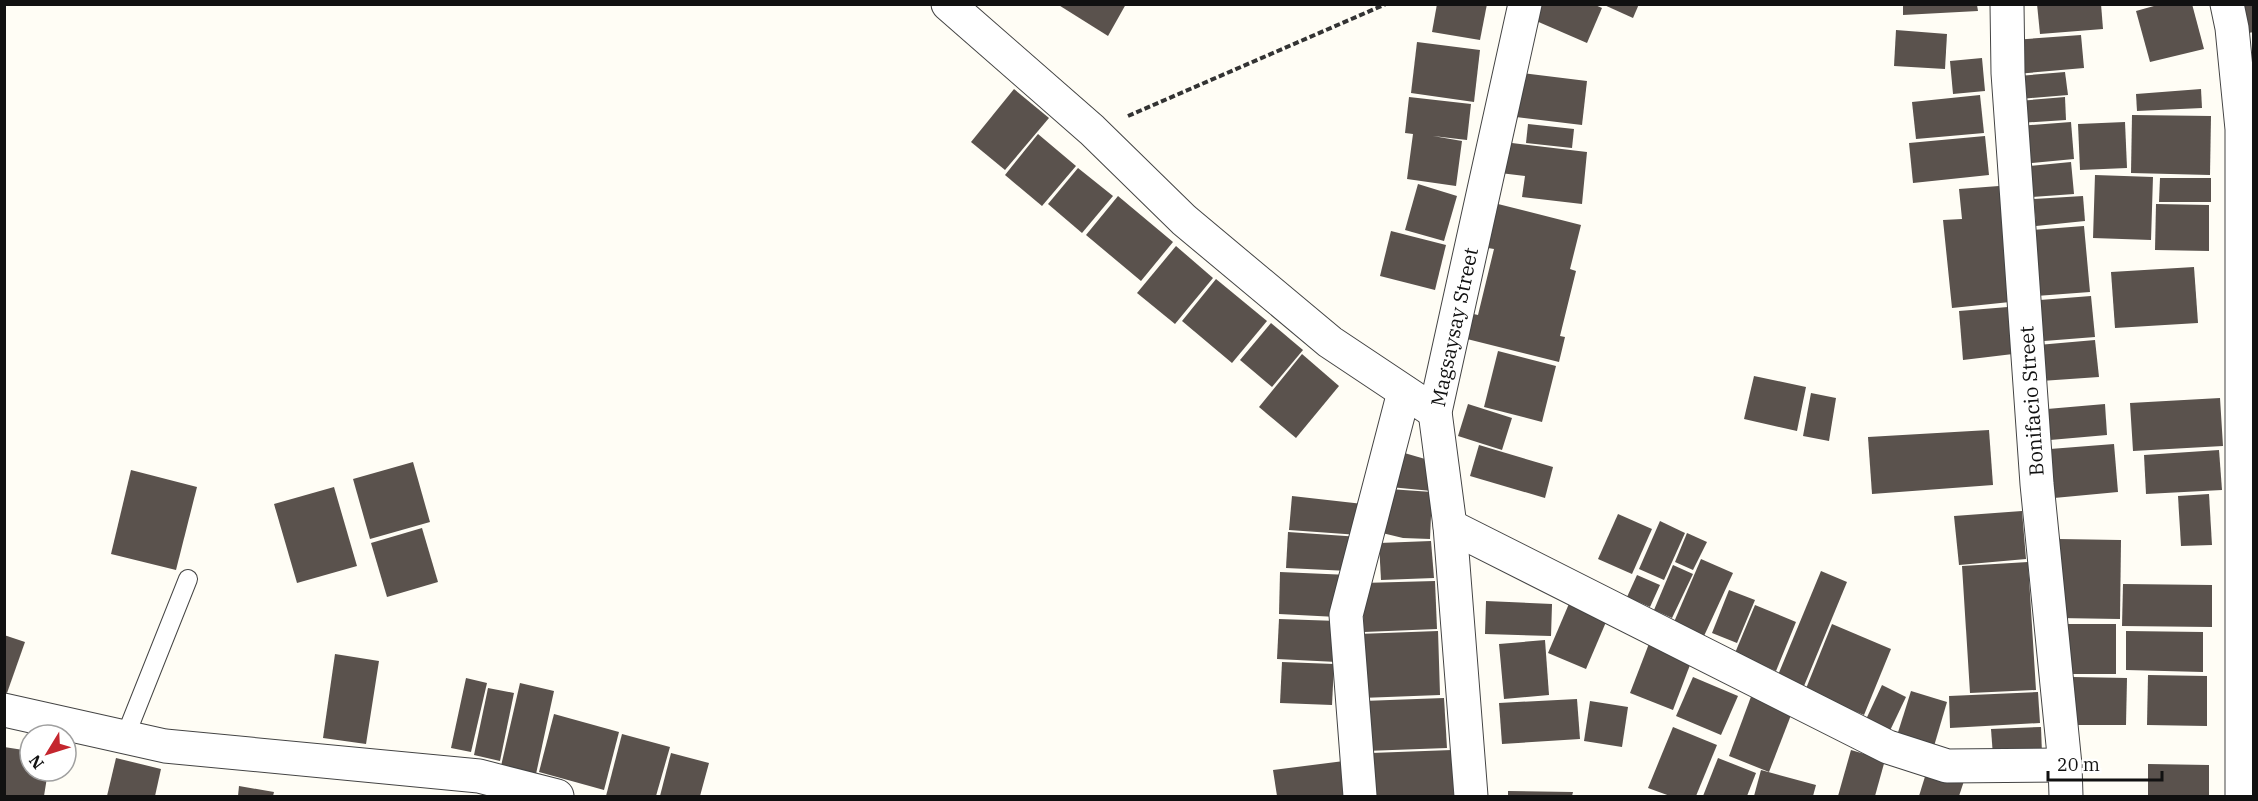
<svg xmlns="http://www.w3.org/2000/svg" width="2258" height="801" viewBox="0 0 2258 801" font-family="'IBM Plex Serif',serif">
<rect width="100%" height="100%" fill="#fffdf5"/>
<g fill="#5a524d">
<polygon points="1057,4 1126,4 1108,36"/>
<polygon points="1437,4 1487,4 1480,40 1432,32"/>
<polygon points="1540,4 1593,4 1602,8 1587,43 1534,20"/>
<polygon points="1602,4 1639,4 1633,18"/>
<polygon points="2037,4 2101,4 2103,29 2040,34"/>
<polygon points="2161,4 2192,4 2204,49 2150,62 2136,11"/>
<polygon points="2237,4 2254,4 2254,32 2243,34"/>
<polygon points="1903,5 1977,5 1978,11 1903,15"/>
<polygon points="1896,30 1947,34 1945,69 1894,66"/>
<polygon points="2081,35 2084,68 2016,74 2013,40"/>
<polygon points="1417,42 1480,50 1474,102 1411,93"/>
<polygon points="1982,58 1985,91 1953,94 1950,61"/>
<polygon points="2065,72 2068,95 2020,99 2018,76"/>
<polygon points="1521,73 1587,81 1582,125 1516,117"/>
<polygon points="1014,89 1049,118 1005,170 971,142"/>
<polygon points="2201,89 2202,108 2137,111 2136,94"/>
<polygon points="1980,95 1984,133 1916,139 1912,102"/>
<polygon points="1409,97 1471,104 1467,140 1433,136 1462,141 1456,186 1407,179 1413,134 1405,133"/>
<polygon points="2065,97 2066,120 2020,123 2018,101"/>
<polygon points="2132,115 2211,116 2210,175 2131,173"/>
<polygon points="2071,122 2074,159 2022,164 2019,126"/>
<polygon points="2125,122 2127,168 2080,170 2078,124"/>
<polygon points="1528,124 1574,129 1572,148 1526,143"/>
<polygon points="1038,134 1076,166 1042,206 1005,175"/>
<polygon points="1985,136 1989,175 1913,183 1909,143"/>
<polygon points="1504,142 1587,152 1582,204 1522,197 1525,176 1500,173"/>
<polygon points="2071,162 2074,194 2032,197 2029,166"/>
<polygon points="1078,168 1113,196 1082,233 1048,204"/>
<polygon points="2095,175 2153,177 2151,240 2093,238"/>
<polygon points="2160,178 2211,178 2211,202 2159,202"/>
<polygon points="1418,184 1457,196 1444,241 1405,230"/>
<polygon points="1999,186 2010,302 1952,308 1943,220 1962,219 1959,189"/>
<polygon points="1118,196 1173,242 1141,281 1086,235"/>
<polygon points="2083,196 2085,221 2036,226 2034,199"/>
<polygon points="1498,204 1581,225 1570,269 1576,271 1560,336 1565,337 1559,362 1463,338 1469,313 1478,315 1494,249 1488,248"/>
<polygon points="2156,204 2209,205 2209,251 2155,250"/>
<polygon points="2084,226 2090,292 2036,296 2031,230"/>
<polygon points="1391,231 1446,245 1435,290 1380,276"/>
<polygon points="1176,246 1213,278 1175,324 1137,293"/>
<polygon points="2194,267 2198,323 2115,328 2111,272"/>
<polygon points="1216,279 1267,321 1232,363 1182,321"/>
<polygon points="2091,296 2095,337 2044,341 2040,300"/>
<polygon points="2008,307 2013,354 1963,360 1959,311"/>
<polygon points="1271,323 1303,350 1272,387 1240,360"/>
<polygon points="2095,340 2099,377 2041,381 2038,345"/>
<polygon points="1498,351 1556,366 1542,422 1484,407"/>
<polygon points="1302,354 1339,386 1296,438 1259,407"/>
<polygon points="1754,376 1806,387 1797,431 1744,419"/>
<polygon points="1811,393 1836,398 1829,441 1803,436"/>
<polygon points="2220,398 2223,446 2133,451 2130,403"/>
<polygon points="1468,404 1512,418 1502,450 1458,436"/>
<polygon points="2105,404 2107,435 2050,440 2047,409"/>
<polygon points="1989,430 1993,485 1872,494 1868,437"/>
<polygon points="2114,444 2118,492 2054,498 2050,449"/>
<polygon points="1479,445 1553,467 1545,498 1470,476"/>
<polygon points="2219,450 2222,490 2146,494 2144,455"/>
<polygon points="1401,452 1432,461 1432,491 1390,487"/>
<polygon points="413,462 430,522 370,539 353,479"/>
<polygon points="131,470 197,487 176,570 111,554"/>
<polygon points="334,487 357,566 297,583 274,504"/>
<polygon points="1389,489 1432,492 1430,539 1403,538 1378,532"/>
<polygon points="2209,494 2212,545 2181,546 2178,496"/>
<polygon points="1292,496 1363,504 1359,535 1289,530"/>
<polygon points="2022,511 2026,559 1959,565 1954,516"/>
<polygon points="1618,514 1652,529 1632,574 1598,559"/>
<polygon points="1660,521 1685,533 1664,580 1639,569"/>
<polygon points="422,528 438,582 387,597 371,543"/>
<polygon points="1288,532 1360,537 1349,571 1286,568"/>
<polygon points="1687,533 1707,542 1693,570 1675,562"/>
<polygon points="2058,539 2121,540 2120,619 2058,618"/>
<polygon points="1431,541 1434,578 1381,580 1379,543"/>
<polygon points="1701,559 1733,573 1704,636 1674,622"/>
<polygon points="2028,562 2036,690 1970,693 1962,566"/>
<polygon points="1673,565 1693,574 1672,618 1654,610"/>
<polygon points="1821,571 1847,582 1804,686 1778,675"/>
<polygon points="1280,572 1349,575 1337,617 1279,614"/>
<polygon points="1637,575 1660,585 1650,607 1627,597"/>
<polygon points="1435,581 1437,629 1364,632 1362,583"/>
<polygon points="2123,584 2212,585 2212,627 2122,626"/>
<polygon points="1729,590 1755,600 1737,643 1712,633"/>
<polygon points="1571,599 1609,615 1586,669 1548,653"/>
<polygon points="1486,601 1552,604 1551,636 1485,634"/>
<polygon points="1755,605 1796,622 1776,671 1735,653"/>
<polygon points="1279,619 1338,621 1337,662 1277,659"/>
<polygon points="1832,624 1891,649 1864,715 1805,691"/>
<polygon points="2066,624 2116,624 2116,674 2065,674"/>
<polygon points="1438,631 1440,695 1361,698 1358,634"/>
<polygon points="2126,631 2203,632 2203,672 2126,670"/>
<polygon points="4,635 25,642 7,693 4,692"/>
<polygon points="1545,640 1549,695 1504,699 1499,644"/>
<polygon points="1650,641 1693,657 1673,710 1630,693"/>
<polygon points="335,654 379,661 366,744 323,738"/>
<polygon points="1282,662 1334,664 1332,705 1280,703"/>
<polygon points="2148,675 2207,676 2207,726 2147,725"/>
<polygon points="1693,677 1738,696 1721,735 1676,716"/>
<polygon points="2073,677 2127,678 2126,725 2072,725"/>
<polygon points="466,678 487,683 471,752 451,748"/>
<polygon points="520,683 554,691 536,774 501,766"/>
<polygon points="1882,685 1906,697 1886,739 1862,728"/>
<polygon points="488,688 514,693 500,761 474,755"/>
<polygon points="1911,691 1947,702 1932,753 1895,742"/>
<polygon points="2038,692 2040,723 1950,728 1949,696"/>
<polygon points="1752,694 1793,710 1769,772 1729,756"/>
<polygon points="1444,698 1447,748 1365,751 1363,701"/>
<polygon points="1577,699 1580,739 1502,744 1499,703"/>
<polygon points="1590,701 1628,707 1622,747 1584,741"/>
<polygon points="554,714 619,732 604,790 539,772"/>
<polygon points="1673,727 1717,745 1696,796 1670,796 1648,788"/>
<polygon points="2041,727 2042,754 1993,756 1991,729"/>
<polygon points="622,734 670,747 656,796 606,796"/>
<polygon points="4,747 30,751 30,771 48,771 44,796 4,796"/>
<polygon points="1452,750 1454,796 1373,796 1371,753"/>
<polygon points="1851,750 1885,760 1875,796 1838,796"/>
<polygon points="671,753 709,763 700,796 660,796"/>
<polygon points="116,758 161,769 155,796 107,796"/>
<polygon points="1718,758 1756,773 1747,796 1703,796"/>
<polygon points="1344,761 1349,796 1277,796 1273,770"/>
<polygon points="2148,764 2209,765 2209,796 2148,796"/>
<polygon points="1761,770 1816,785 1813,796 1754,796"/>
<polygon points="1927,770 1964,781 1959,796 1919,796"/>
<polygon points="239,786 274,792 273,796 238,796"/>
<polygon points="1508,791 1573,792 1572,796 1508,796"/>
</g>
<g fill="none" stroke-linecap="round" stroke-linejoin="round">
<g stroke="#444" stroke-width="20">
<polyline id="service" points="125,737 188,579"/>
</g>
<g stroke="#444" stroke-width="35">
<g id="minor">
<polyline points="948,4 1092,130 1184,220 1330,342 1435,412"/>
<polyline points="2007,4 2008,73 2037,484 2065,765 2066,796"/>
<polyline points="1450,526 1888,747 1947,766 2065,765"/>
<polyline points="4,710 165,746 479,776 557,796"/>
<polyline points="1360,796 1346,615 1404,392"/>
</g>
</g>
<g stroke="#444" stroke-width="35">
<g id="tertiary">
<polyline points="2227,4 2232,28 2242,129 2242,796"/>
<polyline points="1471,796 1450,526 1435,412 1525,4"/>
</g>
</g>
<polyline stroke="#333" stroke-width="4" stroke-dasharray="6 3" stroke-linecap="butt" points="1128,116 1386,4"/>
<use href="#service" stroke="#fff" stroke-width="18"/>
<use href="#minor" stroke="#fff" stroke-width="33"/>
<use href="#tertiary" stroke="#fff" stroke-width="33"/>
</g>
<g text-anchor="middle" dominant-baseline="central" stroke-width="6" stroke-linejoin="round" paint-order="stroke">
<g font-size="20" fill="#111" stroke="#fff">
<text transform="translate(1454 327) rotate(-78)">Magsaysay Street</text>
<text transform="translate(2031 401) rotate(-94)">Bonifacio Street</text>
</g>
</g>
<rect width="2258" height="801" fill="none" stroke="#111111" stroke-width="12"/>
<g transform="translate(48 753) rotate(232)"><circle r="28" fill="#ffffff" stroke="#a0a0a0" stroke-width="1.5"/>
<path d="M0-4.5L10 22L0 15L-10 22Z" fill="#c4262e"/>
<text y="-9" font-size="16" font-weight="bold" text-anchor="middle" fill="#111111">N</text>
</g>
<path d="M2048 771v9h114v-9" fill="none" stroke="#111111" stroke-width="3"/>
<text x="2057" y="771" font-size="18" fill="#111111" stroke="#ffffff" stroke-width="4.5" paint-order="stroke">20 m</text>
</svg>
